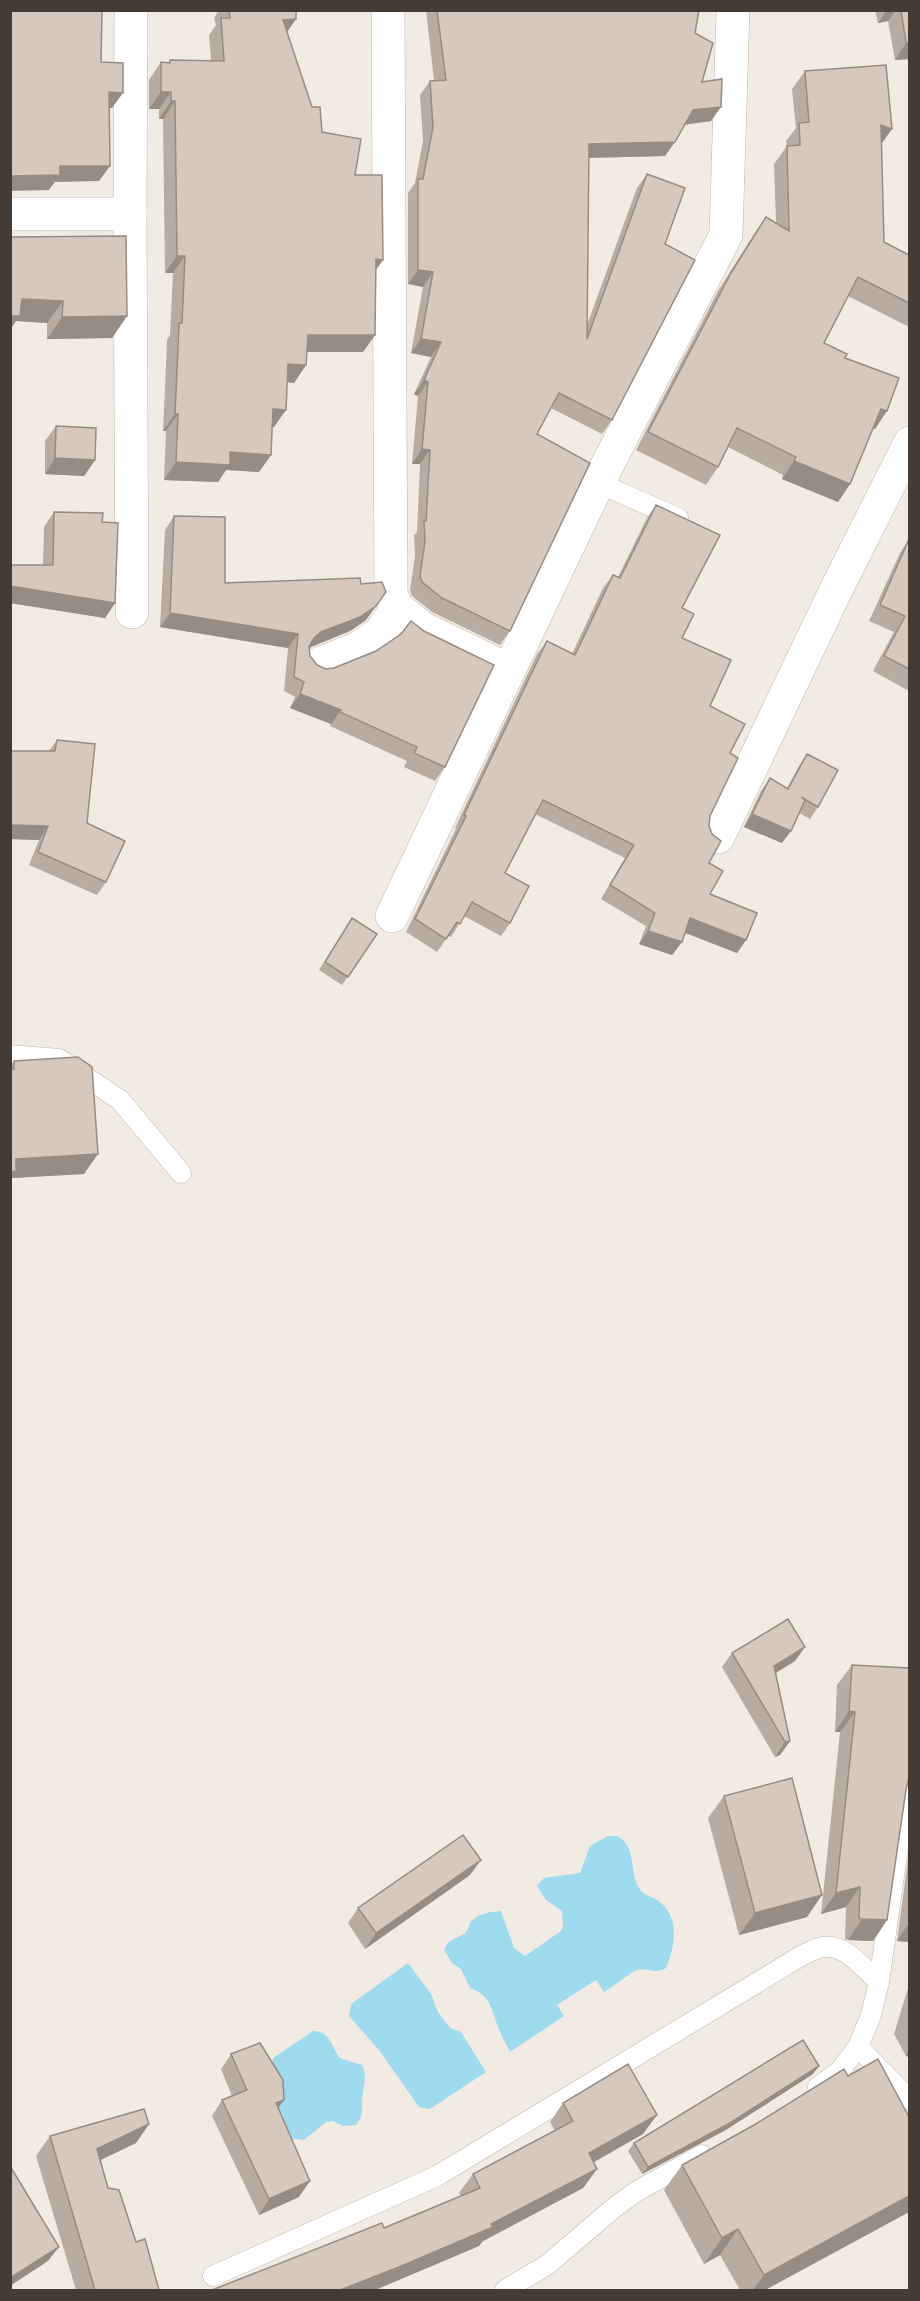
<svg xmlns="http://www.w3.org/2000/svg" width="920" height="2301" viewBox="0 0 920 2301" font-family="'DejaVu Sans',sans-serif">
<rect width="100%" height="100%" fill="#f2ebe3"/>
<g fill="#9fdbef">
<path d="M608,1836H617C637,1847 629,1869 638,1886C643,1897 652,1895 660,1902C680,1918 675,1947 666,1968C655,1975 648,1967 637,1970C631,1972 613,1987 604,1992L596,1980L557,2005L564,2016L510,2052C506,2044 502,2037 499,2029C491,2010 492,1996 470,1988L461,1969L452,1963L444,1950C450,1936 456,1941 466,1932C469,1928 468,1928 470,1923C477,1913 490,1912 501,1911L514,1948L525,1956L561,1931L563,1927L562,1911L546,1900L537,1886L544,1878L580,1873L590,1846Z"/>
<polygon points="408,1963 431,1994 438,2012 450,2028 461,2032 486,2072 430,2109 419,2107 379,2050 349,2016 351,2004"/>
<path d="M313,2031C331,2031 331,2047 340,2058L362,2065C367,2077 364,2082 363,2093C360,2107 366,2112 356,2125L343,2126L333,2121L326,2122L304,2140L287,2138L278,2110L280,2104L272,2066L273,2058Z"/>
</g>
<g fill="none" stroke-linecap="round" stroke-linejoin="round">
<g stroke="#c0b4a9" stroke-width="21">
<g id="lane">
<polyline points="598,483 678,518"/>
<polyline points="10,1055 59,1059 120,1100 181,1173"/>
<polyline points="858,2047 910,2100"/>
<polyline points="818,2087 839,2072 858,2047 871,2015 879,1982 903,1812 910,1791"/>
<path d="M213,2276L437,2176L801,1956C807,1953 813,1950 819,1948C842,1940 863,1968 879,1982"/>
<polyline points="505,2290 547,2265 615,2207 637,2191 702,2155"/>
</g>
</g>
<g stroke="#c0b4a9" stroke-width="34">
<g id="street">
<polyline points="131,10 130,214 132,612"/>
<polyline points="388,10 391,594 397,608 422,628 508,670"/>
<polyline points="10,214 130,214"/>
<polyline points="318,664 359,648 380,633 397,608"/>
<polyline points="718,837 835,592 910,443"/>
<polyline points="392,916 598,483 726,235 733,10"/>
</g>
</g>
<use href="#lane" stroke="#fff" stroke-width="20"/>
<use href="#street" stroke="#fff" stroke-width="33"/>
</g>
<g fill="#b8aca2">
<polygon points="219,10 296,10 296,19 287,32 312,107 322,132 355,175 376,269 375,335 363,352 307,352 306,365 294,383 288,382 274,427 272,427 271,455 259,472 226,470 218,482 164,480 166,431 163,431 166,365 167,340 170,335 173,273 165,273 163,119 159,119 159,109 149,109 149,80 161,62 168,63 170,60 211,60 209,35 216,25 214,18"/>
<polygon points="426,10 699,10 695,33 702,82 711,121 685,124 665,156 589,158 587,325 637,188 647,174 665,244 612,420 602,434 551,408 537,434 510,631 500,645 432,612 412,596 410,590 415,556 414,535 417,532 420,464 412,464 418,396 414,394 431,357 411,353 423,287 408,284 408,193 415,183 423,141 420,95 430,81 434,81"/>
<polygon points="875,10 909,10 909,59 895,60 888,21 878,23"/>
<polygon points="805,71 881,144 884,242 909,255 909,327 848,296 824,343 845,358 875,429 873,428 850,484 838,502 782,479 783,475 728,447 718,467 706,485 636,450 718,291 754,234 766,217 776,223 774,164 787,146 786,141 796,128 792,89"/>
<polygon points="10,237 127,316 112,338 47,339 47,323 16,321 10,330"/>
<polygon points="56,426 95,460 84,476 45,474 45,441"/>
<polygon points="656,505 682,608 682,638 730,753 710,816 709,826 710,894 746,940 737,953 685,933 682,942 672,955 639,944 646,926 601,899 625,858 535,814 505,873 510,923 501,936 464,916 451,937 448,936 437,952 406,932 456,829 455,828 537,654 547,641 572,654 603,588 613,575 618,577 647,518"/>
<polygon points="54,512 102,522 115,603 105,618 10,603 10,565 43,565 44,527"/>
<polygon points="174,516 225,583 361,584 366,620 350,631 311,647 310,648 310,656 317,665 445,767 435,781 404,767 407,761 330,726 331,724 290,708 295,697 284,691 288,648 160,627 165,530"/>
<polygon points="909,539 909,691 873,671 894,632 869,621 900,553"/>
<polygon points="57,740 87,823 106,882 97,895 29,865 39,840 10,839 10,751 49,751"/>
<polygon points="807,754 818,807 810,819 799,813 782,843 744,827 761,791 770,778 787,788 799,766"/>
<polygon points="352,918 377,934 342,985 319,970"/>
<polygon points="14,1061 84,1174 12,1178 10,1180 10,1066"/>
<polygon points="732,1653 795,1661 776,1673 790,1741 780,1755 775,1757 722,1667"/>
<polygon points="852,1665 906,1790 887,1920 873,1941 848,1940 845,1939 846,1907 821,1914 840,1732 835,1732 837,1685"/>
<polygon points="724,1796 807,1917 739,1935 708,1818"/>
<polygon points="909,1852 909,1942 897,1941"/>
<polygon points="470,1875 365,1949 348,1923 358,1908"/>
<polygon points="909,1985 909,2057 906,2056 894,2034"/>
<polygon points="231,2054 278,2108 299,2197 259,2215 212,2116 222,2100 232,2096 221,2069"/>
<polygon points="813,2074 724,2131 642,2174 628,2151 634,2143"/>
<polygon points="563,2103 643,2134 593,2162 597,2169 583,2188 483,2241 479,2246 375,2290 212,2290 384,2228 461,2196 459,2193 473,2174 555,2131 550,2122"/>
<polygon points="149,2124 136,2143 100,2160 108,2188 159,2290 76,2290 36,2156 50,2136"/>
<polygon points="682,2165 909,2212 765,2290 740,2290 720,2255 704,2264 664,2190"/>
</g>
<g fill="#968c84">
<polygon points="887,10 896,10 888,21 878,23"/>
<polygon points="296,19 284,36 283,20"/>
<polygon points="906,43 909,43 909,59 895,60"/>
<polygon points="109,92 123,93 112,108 98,108"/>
<polygon points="161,92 171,92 159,109 149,109"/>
<polygon points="171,101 175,101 163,119 159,119"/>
<polygon points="721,107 711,121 683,125 693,110"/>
<polygon points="881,125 892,129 880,146"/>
<polygon points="675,142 665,156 579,158 589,144"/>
<polygon points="60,166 110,166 99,181 55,182 49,190 10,191 10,176"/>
<polygon points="177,256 185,256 173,273 165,273"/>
<polygon points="376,259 383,260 371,277"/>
<polygon points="418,270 433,272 423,287 408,284"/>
<polygon points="22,299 63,301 47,323 16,321 10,330 10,315"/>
<polygon points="127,316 112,338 47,339 62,317"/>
<polygon points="308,335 375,335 363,352 296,352"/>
<polygon points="421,339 441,342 431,357 411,353"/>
<polygon points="288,364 306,365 294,383 276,381"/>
<polygon points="424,380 428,382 418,396 414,394"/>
<polygon points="273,409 286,410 274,427 261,426"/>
<polygon points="881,409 887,411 875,429 868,426"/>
<polygon points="175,414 178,414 166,431 163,431"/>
<polygon points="422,449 430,450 420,464 412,464"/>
<polygon points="230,452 271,455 259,472 226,470 218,482 164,480 176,462"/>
<polygon points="55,458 95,460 84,476 45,474"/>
<polygon points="794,461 850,484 838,502 782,479"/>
<polygon points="10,586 115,603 105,618 10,603"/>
<polygon points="376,606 366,620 350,631 311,647 304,652 314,638 321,632"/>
<polygon points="170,613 298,634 288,648 160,627"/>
<polygon points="300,694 341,710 331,724 290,708"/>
<polygon points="752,814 791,831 782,843 744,827"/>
<polygon points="10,825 48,826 39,840 10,839"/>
<polygon points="690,918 746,940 737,953 681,931"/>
<polygon points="648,931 682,942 672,955 639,944"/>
<polygon points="98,1154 84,1174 11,1178 10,1180 10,1167 16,1159"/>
<polygon points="805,1647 795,1661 764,1680 774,1666"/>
<polygon points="849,1711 855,1712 840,1732 835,1732"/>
<polygon points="790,1741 780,1755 775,1757 785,1742"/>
<polygon points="481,1860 470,1875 365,1949 376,1933"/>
<polygon points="860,1887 846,1907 821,1914 836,1893"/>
<polygon points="822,1895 807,1917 739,1935 755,1913"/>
<polygon points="862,1919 887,1920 873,1941 848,1940"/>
<polygon points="909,1923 909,1942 897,1941"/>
<polygon points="909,2050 909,2057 906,2056"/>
<polygon points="819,2066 813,2074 724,2131 642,2174 648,2167"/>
<polygon points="284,2100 273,2115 276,2103"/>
<polygon points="657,2115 643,2134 575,2173 589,2153"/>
<polygon points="149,2124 136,2143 84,2168 97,2149"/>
<polygon points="597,2169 583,2188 483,2241 479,2246 375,2290 340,2290 491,2224"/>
<polygon points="310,2181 299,2197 259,2215 269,2199"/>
<polygon points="909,2196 909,2212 765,2290 753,2290 764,2275"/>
<polygon points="738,2229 720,2255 704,2264 722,2238"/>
<polygon points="59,2247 48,2261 10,2286 10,2278"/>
</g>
<g fill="#d6c8bc" stroke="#968c84" stroke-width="1.5">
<polygon points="10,10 102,10 101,62 123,63 123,93 109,92 110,166 60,166 60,175 10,176"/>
<polygon points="229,10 296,10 296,19 283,20 312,107 320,107 322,132 361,139 355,175 382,175 383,260 376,259 375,335 308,335 306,365 288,364 286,410 273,409 271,455 230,452 230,465 176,462 178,414 175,414 178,348 179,323 182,323 185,256 177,256 175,101 171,101 171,92 161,92 161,62 170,63 170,60 224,61 221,18 230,18"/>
<polygon points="437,10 699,10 695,33 713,43 702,82 722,79 721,107 693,110 675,142 589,144 587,339 647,174 685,188 665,244 695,260 612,420 559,393 537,434 590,463 510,631 442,598 422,582 420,576 425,541 424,521 426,521 430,450 422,449 428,382 424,380 441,342 421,339 433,272 418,270 418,179 423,179 433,127 430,81 446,80"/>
<polygon points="901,10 909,10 909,43 906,43"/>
<polygon points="886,65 892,129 881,125 884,242 909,255 909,303 858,277 824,343 847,354 845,358 899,378 887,411 881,409 850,484 794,461 796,457 737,428 718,467 648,432 731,273 766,217 789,231 787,146 800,145 799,123 809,122 805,71"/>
<polygon points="126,236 127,316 62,317 63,301 22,299 20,316 10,316 10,237"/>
<polygon points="56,426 96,428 95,460 55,458"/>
<polygon points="656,505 720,535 682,608 694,614 682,638 731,660 710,706 745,724 730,753 738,758 710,816 709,826 712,834 721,841 709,863 723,871 710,894 757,913 746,940 690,918 682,942 648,931 655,913 610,885 634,845 543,800 505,873 529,886 510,923 472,902 460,924 457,922 446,939 415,919 466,816 464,815 547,641 575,655 613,575 620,578"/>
<polygon points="54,512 103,513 102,522 118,523 115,603 10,586 10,565 53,565"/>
<polygon points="174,516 225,517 225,583 360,578 361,584 382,582 386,592 376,606 360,617 321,632 314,638 309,647 310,656 317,665 326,669 334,668 376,651 401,634 411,621 424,631 494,665 445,767 414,753 417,747 340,712 341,710 300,694 304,682 294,677 298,634 170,613"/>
<polygon points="909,539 909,669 884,656 905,616 880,605"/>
<polygon points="57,740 95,744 87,823 125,841 106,882 38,852 48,826 10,825 10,751 55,751"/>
<polygon points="807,754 838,770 818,807 801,797 805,800 791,831 752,814 770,778 788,789"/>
<polygon points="352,918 377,934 348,977 325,962"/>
<polygon points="78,1057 92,1067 98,1154 16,1159 16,1171 10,1172 10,1069 14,1069 14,1061"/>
<polygon points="788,1619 805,1647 774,1666 790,1741 785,1742 732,1653"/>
<polygon points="852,1665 909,1668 909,1777 906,1790 887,1920 862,1919 859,1918 860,1887 836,1893 855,1712 849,1711"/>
<polygon points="792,1778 822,1895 755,1913 724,1796"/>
<polygon points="463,1835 481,1860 376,1933 358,1908"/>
<polygon points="803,2040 819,2066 730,2123 648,2167 634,2143"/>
<polygon points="260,2043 283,2080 284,2100 276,2103 310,2181 269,2199 222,2100 247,2090 231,2054"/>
<polygon points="878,2059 909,2117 909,2196 764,2275 738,2229 722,2238 682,2165 754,2125 844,2069 848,2076"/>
<polygon points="628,2064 657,2115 589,2153 597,2169 491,2224 493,2227 399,2267 340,2290 212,2290 382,2223 384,2228 480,2188 473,2174 573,2121 563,2103"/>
<polygon points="144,2109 149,2124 97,2149 108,2188 119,2190 136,2242 145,2239 159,2290 95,2290 50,2136"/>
<polygon points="10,2166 59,2247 10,2278"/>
</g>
<rect width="920" height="2301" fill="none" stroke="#433b34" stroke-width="24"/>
</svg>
